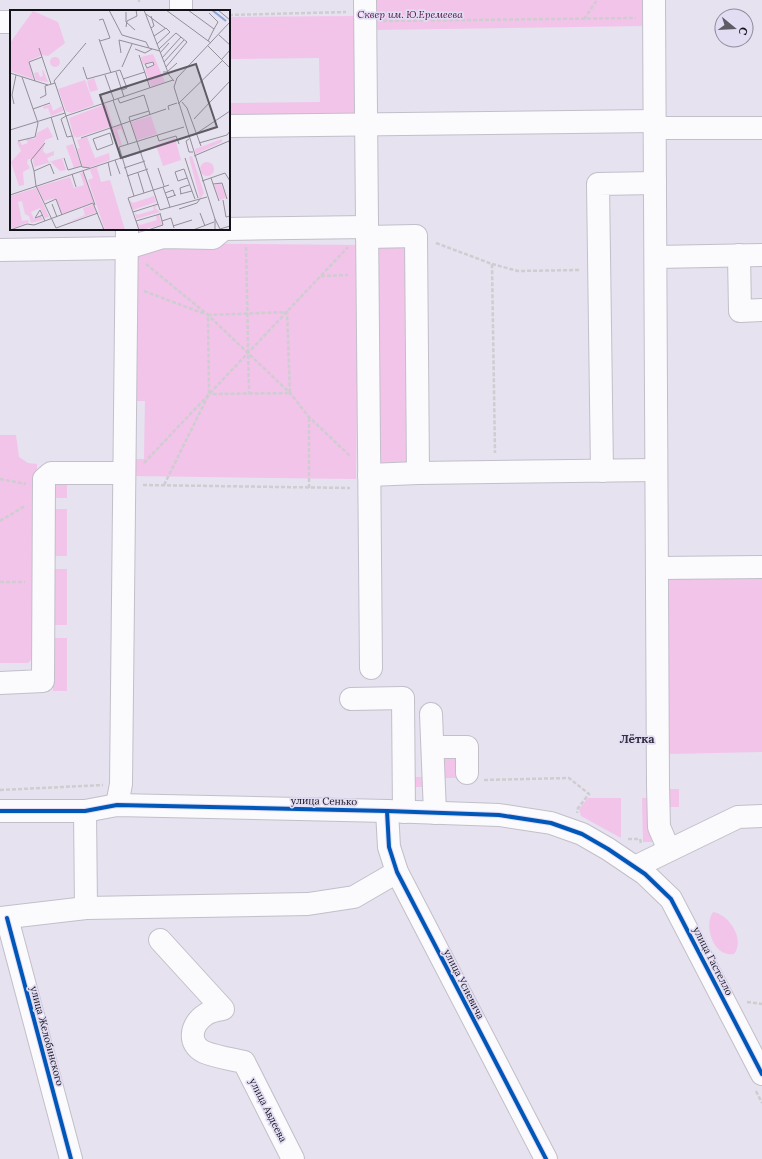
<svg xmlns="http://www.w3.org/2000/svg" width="762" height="1159" viewBox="0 0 762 1159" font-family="Lora,serif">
<rect width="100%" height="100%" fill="#e6e2ef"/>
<g fill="#f2c4ea">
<polygon points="374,0 642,0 642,26 374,30"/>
<polygon points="357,16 358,118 229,120 229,103 320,102 319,58 229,59 229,17"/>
<polygon points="137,243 359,245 356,479 133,476 134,459 144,459 145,401 134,401"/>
<polygon points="412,246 415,469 380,469 377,247"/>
<polygon points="0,435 16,435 19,457 28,463 37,464 37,649 34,657 28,663 0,663"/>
<rect x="53" y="485" width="14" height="13"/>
<rect x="53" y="509" width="14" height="47"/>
<rect x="53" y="569" width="14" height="56"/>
<polygon points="762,577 762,752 667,754 667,579"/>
<rect x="53" y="638" width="14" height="53"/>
<polygon points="462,753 462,778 442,778 441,754"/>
<polygon points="413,777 424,777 426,787 410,787"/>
<rect x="667" y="789" width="12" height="18"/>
<polygon points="588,798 621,798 621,838 581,816 579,809"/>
<polygon points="642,798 651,798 652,842 643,842"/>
<path d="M713,912C730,915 745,940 734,954C714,958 703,926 713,912Z"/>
</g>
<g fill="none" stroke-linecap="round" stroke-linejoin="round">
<g stroke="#c2bfc9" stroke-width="24">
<g id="minor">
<polyline points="181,0 181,11"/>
<polyline points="365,0 371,668"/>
<polyline points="654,0 658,786 659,827 669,850"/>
<polyline points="0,22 11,22"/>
<polyline points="229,126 655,121"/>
<polyline points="655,128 762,128"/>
<polyline points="367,237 416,236 418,473 369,475"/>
<polyline points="0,250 127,248 163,237 213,238 224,229 367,227"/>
<polyline points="739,255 740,311 762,310"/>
<polyline points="656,257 762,255"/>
<polyline points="602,471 598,184 655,183"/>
<polyline points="418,473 656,470"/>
<polyline points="658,568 762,567"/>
<polyline points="0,683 43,681 44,479 51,473 124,473"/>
<polyline points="351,699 403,698 404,812"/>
<polyline points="431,714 435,813"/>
<polyline points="433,747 467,747 467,773"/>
<polyline points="117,805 121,784 127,229"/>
<polyline points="0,811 85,811 117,805 387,811 499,815 551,823 582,834 608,849 645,874 671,899 762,1074"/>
<polyline points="85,811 86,908"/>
<polyline points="387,811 389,847 397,872 546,1159"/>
<polyline points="635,867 738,817 762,816"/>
<polyline points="0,918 86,908 308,904 354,897 397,872"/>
<polyline points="7,918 71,1159"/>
<path d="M160,940L223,1009C217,1010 210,1011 205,1015C191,1024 187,1044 204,1052C216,1057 231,1059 244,1062L293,1159"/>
</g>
</g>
<g stroke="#cecdd0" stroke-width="2.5" stroke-dasharray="4 2" stroke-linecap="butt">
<polyline points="139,0 139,2"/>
<polyline points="229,15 346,12"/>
<polyline points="584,19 597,0"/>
<polyline points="383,21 636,18"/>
<polyline points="436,243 492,264 495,453"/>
<polyline points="246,247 249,393"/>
<polyline points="146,264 208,315 290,393 309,417 350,456"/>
<polyline points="492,264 518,271 580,270"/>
<polyline points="321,276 348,275"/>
<polyline points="144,291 205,314"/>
<polyline points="144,463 348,247"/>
<polyline points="0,479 26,484"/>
<polyline points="143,485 350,488"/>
<polyline points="164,485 209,394 208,315 287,312 290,393 210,394"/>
<polyline points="309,488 309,417"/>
<polyline points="0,521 25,506"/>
<polyline points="0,582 25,582"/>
<polyline points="484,780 569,778 589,794 578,808 577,813"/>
<polyline points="0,790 103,785"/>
<polyline points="628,839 640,839 641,843"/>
<polyline points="747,1002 762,1004"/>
<polyline points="756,1091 762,1103"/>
</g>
<use href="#minor" stroke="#fbfbfd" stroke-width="22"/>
<g stroke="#e3ddf4" stroke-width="6">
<g id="cycleway">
<polyline points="0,811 85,811 117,805 387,811 499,815 551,823 582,834 608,849 645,874 671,899 762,1074"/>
<polyline points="387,811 389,847 397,872 546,1159"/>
<polyline points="7,918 71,1159"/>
</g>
</g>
<use href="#cycleway" stroke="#0057b8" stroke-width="4"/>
</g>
<g text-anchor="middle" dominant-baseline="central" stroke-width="3.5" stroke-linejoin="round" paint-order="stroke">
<g font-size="10" font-style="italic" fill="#58134a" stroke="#e3ddf4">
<text x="410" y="14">Сквер им. Ю.Еремеева</text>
</g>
<g font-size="10" fill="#141219" stroke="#e3ddf4">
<text transform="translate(324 801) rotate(1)">улица Сенько</text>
<text transform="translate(713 961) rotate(63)">улица Гастелло</text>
<text transform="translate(464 984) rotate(63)">улица Усиевича</text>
<text transform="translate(47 1036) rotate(75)">улица Желобинского</text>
<text transform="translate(268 1110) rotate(63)">улица Авдеева</text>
</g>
<g font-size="12" font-weight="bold" fill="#363142" stroke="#e3ddf4">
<text x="637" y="738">Лётка</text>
</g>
</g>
<g transform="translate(10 10)">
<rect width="220" height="220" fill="#e6e2ef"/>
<path d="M23,1L48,12L55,33L38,46L32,45L19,51L23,69L0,61V33ZM143,44L155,72L141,77L135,59L144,56L143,51L133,54L131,47ZM40 52a5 5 0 1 1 10 0a5 5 0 1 1-10 0ZM32,60H33L38,72L26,70L24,63L28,62L30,67L33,66ZM84,68L88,80L80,82L77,71ZM75,70L84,95L61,103L56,101L48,79ZM41,94L43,101L52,96L53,101L41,106L38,98L34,99L33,97ZM96,94L103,116L66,128V125L64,128L59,108ZM141,106L147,124L127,130L121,112ZM111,115L117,133L111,119L107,120L112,135L109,136L102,118ZM38,117L43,127L35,130L33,141L36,144L44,141V145L37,148L39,152L52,148L56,160L50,161L41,152L24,157L23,149H18L17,153L20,158L13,162L14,175L9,176L1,152L11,141L7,132L10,131L12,135L18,133L16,129H25L27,123ZM77,127L85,148L99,143L100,150L81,157H73L67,139L70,138L67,130ZM165,128L171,150L153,156L146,135ZM212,129V132L186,144L185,139ZM63,134L71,155L64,158L56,136ZM182,146L194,183L190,189L179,147ZM190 159a7 7 0 1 1 14 0a7 7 0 1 1-14 0ZM89,156L87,158L91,172L100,170L115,220H95L78,170L83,168L80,160L75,161ZM74,162L84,192L52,204L46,188L34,191L27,177L60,167L64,178L74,175L70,163ZM211,173L216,188L210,190L204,175ZM26,178L39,207L35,208L30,198L21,202L24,209L31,206L33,210L21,213L19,206L15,204L12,191L8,192L12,211L18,210L19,212L0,219V186ZM144,186L146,192L123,200L119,190L123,193ZM84,194L87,202L54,214L75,205L73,198ZM147,195L145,198L150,202L126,209L125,202L127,205L144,200L143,196ZM146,205H149L152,215L130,220L127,212L130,215L147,210Z" fill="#f2c4ea"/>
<path fill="none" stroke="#85a3d9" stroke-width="2" d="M202,0L216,11"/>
<path fill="none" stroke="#928f99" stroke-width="1" d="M99,0L112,25L136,32L139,38M134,0L159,65L164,71M156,0L201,33M178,0L204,19L198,31M208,0L220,10M116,2V12L125,20M199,3L208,12L204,19M136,4L155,18M141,6L144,16L141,18M89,10L93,9L100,28L90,31M116,17L117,11L127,6L126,0M209,25L220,35M144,26L156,18L160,22L147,34M89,29L101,63M198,36L220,58M29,38L41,74M125,39L135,43L142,39M149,39L166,23L177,32L156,57M111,43L109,30L150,41M150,43L159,33M129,45L140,78M152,48L171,27M212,49L220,40M143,52L144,55L137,58L135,54ZM154,52L174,30M73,57L77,69L110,60L117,78L112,80M112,57L122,34M106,62L114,87M153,62H157L167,53M0,63L38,75M95,65L104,90M113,69L135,62M25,71L19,52L32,47M45,73L44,71L76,33M134,85L139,101M30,88L36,85L35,76L45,73L56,106L51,109L57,127L62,126M108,89L110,93L134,85M103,90L118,134M172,92L177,98L191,136M4,94L2,85L6,65M168,94L213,50M23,99L40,93M159,100L158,96L167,93M41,107L48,130M184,109L220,71M120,111L150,200L197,187M120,111L119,107L139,101L140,105M0,120L55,103M100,123L103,134L87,140L83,129ZM187,123L220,101M147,125L149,131L166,126L169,134M71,128L156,99M179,129L176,131L179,142H183M8,131L25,127L28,113L12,67M189,133L217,125L220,121M184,146L219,131L220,135M54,148L58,160L72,156M113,148L132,142M175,148L188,188M105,150L110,164M98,152L101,166M80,158L72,157L56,106L163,70M114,158L135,151M148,158L154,176M24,161L21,150L35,133M73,161L85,195M128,163L134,183M44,164L40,154L24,161L26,176L46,218L88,203M62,164L66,177M117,166L138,159M177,168L168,171L165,162L174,159L182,181M201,168L209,191M192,171L215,163L220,171M203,174L212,173L217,189M155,183L163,180L165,186M170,184L182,181L185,189M171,184L170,178L179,175M0,185L111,148M124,186L109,137L174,117M157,188L153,177L159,175M213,190L216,207L220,206M35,194L46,189L52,205M42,194L47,207M160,197L157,188L166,185M169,199L187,193L190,189M123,202L148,194M190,203L195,216M33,205L25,208L30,200L35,211M205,209L210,219L220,216M126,211L118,188L153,177M152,211L161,208L164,218M163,216L182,210M0,220L17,214L24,215L83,193L94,220M129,220L126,211L150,204M138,220L153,215L150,203M183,220L204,212M205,220V209L164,77L167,68L220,12"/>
<path fill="#5e5b64" fill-opacity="0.15" stroke="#5e5b64" stroke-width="2" d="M186,54L207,117L111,148L90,85Z"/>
<rect width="220" height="220" fill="none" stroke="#141219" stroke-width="2"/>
</g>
<g transform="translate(734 28) rotate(108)"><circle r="19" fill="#e3ddf4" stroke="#908c9c"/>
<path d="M0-3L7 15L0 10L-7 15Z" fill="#5e5b64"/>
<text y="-6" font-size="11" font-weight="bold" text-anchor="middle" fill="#141219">С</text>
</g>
</svg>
